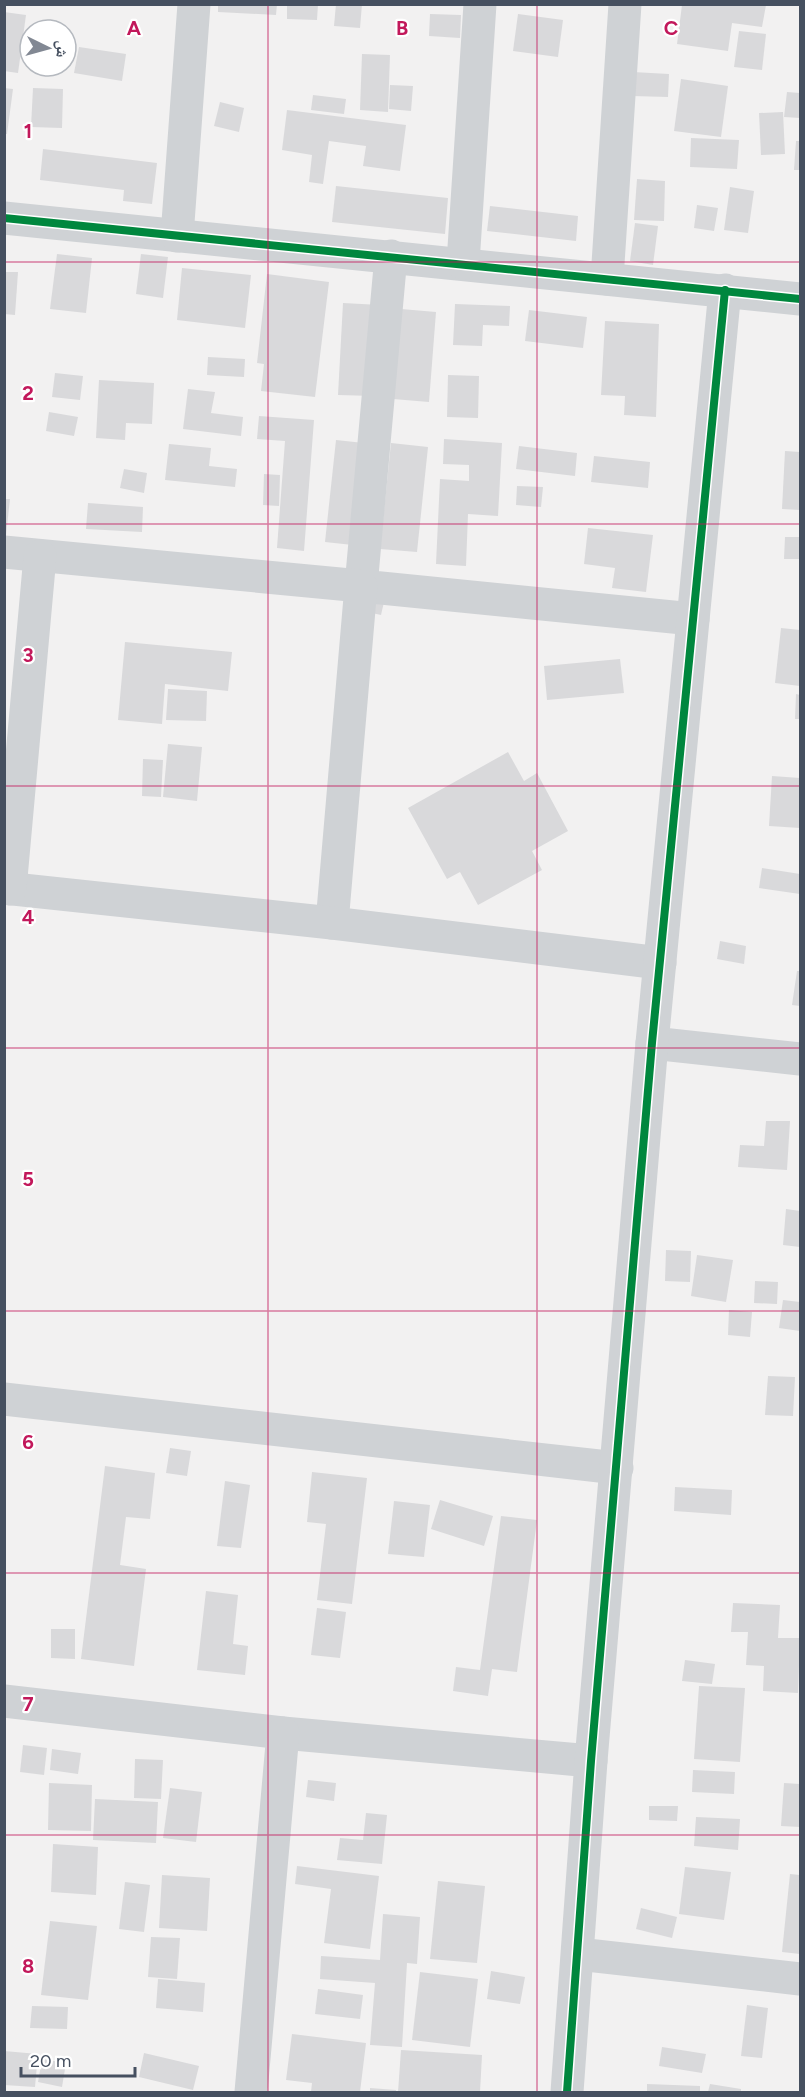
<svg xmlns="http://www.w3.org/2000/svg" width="805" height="2097" viewBox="0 0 805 2097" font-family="Figtree,'Noto Naskh Arabic',sans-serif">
<rect width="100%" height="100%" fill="#f2f1f1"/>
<g fill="#d9d9db">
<polygon points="218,4 277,4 276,15 218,12"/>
<polygon points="287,4 318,4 317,20 287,19"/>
<polygon points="336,4 362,4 360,28 334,26"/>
<polygon points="682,5 766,5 762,27 732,23 728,51 677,44"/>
<polygon points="4,12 26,15 18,73 4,71"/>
<polygon points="430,14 461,15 460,38 429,36"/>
<polygon points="518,14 563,20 558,57 513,51"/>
<polygon points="739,31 766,34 762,70 734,67"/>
<polygon points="79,47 126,54 122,81 74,73"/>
<polygon points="362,54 390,55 388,112 360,110"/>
<polygon points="633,72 669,74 668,97 632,96"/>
<polygon points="681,79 728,86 721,137 674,131"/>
<polygon points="390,85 413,86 411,111 389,109"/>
<polygon points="4,88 13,89 7,134 4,134"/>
<polygon points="33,88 63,89 62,128 31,127"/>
<polygon points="787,92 800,93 800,118 784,117"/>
<polygon points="313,95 346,99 344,114 311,110"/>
<polygon points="220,102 244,108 239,132 214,126"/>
<polygon points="287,110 406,125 400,171 363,166 366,146 329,141 323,184 309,182 312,155 282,150"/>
<polygon points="783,112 785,154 761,155 759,113"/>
<polygon points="691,138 739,140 737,169 690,167"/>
<polygon points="796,141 800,141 800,170 794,170"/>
<polygon points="43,149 157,163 152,204 123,201 124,190 40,180"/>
<polygon points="637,179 665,181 664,221 634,220"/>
<polygon points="336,186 448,198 445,234 332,222"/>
<polygon points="730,187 754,191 748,233 724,230"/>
<polygon points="697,205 718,208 714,231 694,228"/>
<polygon points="490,206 578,216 576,241 487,231"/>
<polygon points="635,223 658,226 653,265 630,261"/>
<polygon points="57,254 92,258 86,313 50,309"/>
<polygon points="141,254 168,257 163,298 136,294"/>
<polygon points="182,268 251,275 245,328 177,320"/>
<polygon points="4,272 18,272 15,315 4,314"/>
<polygon points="267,274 329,282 315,397 261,391 264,364 257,363"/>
<polygon points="343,303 380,305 374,396 338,395"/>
<polygon points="455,304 510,306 509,326 483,325 482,346 453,345"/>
<polygon points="401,309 436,312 429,402 393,399"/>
<polygon points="529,310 587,317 583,348 525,341"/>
<polygon points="605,321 659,324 656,417 624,415 625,396 601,395"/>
<polygon points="208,357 245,359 244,377 207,375"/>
<polygon points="55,373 83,376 80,400 52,397"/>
<polygon points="448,375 479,376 478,418 447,417"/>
<polygon points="99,380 154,383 152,424 126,423 125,440 96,438"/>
<polygon points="188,389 215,392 211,413 243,417 241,436 183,429"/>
<polygon points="49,412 78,417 74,436 46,431"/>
<polygon points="259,416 314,420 304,551 277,548 285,441 257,439"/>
<polygon points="444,439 502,443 498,516 468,514 466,566 436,564 440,479 469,481 469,465 443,464"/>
<polygon points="336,440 373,444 362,546 325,542"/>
<polygon points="391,443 428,447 417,552 380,549"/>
<polygon points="169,444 211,448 209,466 237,469 235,487 165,480"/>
<polygon points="519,446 577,453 575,476 516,469"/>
<polygon points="785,451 800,452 800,510 782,509"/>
<polygon points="594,456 650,462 648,488 591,482"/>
<polygon points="124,469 147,473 144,493 120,488"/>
<polygon points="264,474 280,475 279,506 263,505"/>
<polygon points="517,486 543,487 541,507 516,505"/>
<polygon points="4,499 10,499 6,535 4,535"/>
<polygon points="88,503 143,507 142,532 86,529"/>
<polygon points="588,528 653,535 646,592 612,588 615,568 584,564"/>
<polygon points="785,537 800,537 800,559 784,559"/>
<polygon points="384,602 381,615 349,608"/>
<polygon points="781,628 800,630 800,686 775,683"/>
<polygon points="125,642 232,652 228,691 165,684 162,724 118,720"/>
<polygon points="620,659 624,693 547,700 544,666"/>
<polygon points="168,689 207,691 206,721 166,720"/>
<polygon points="796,694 800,695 800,719 795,719"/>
<polygon points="168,744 202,747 197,801 163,797"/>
<polygon points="508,752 524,781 537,773 568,831 532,851 542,870 478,905 460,872 447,879 408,808"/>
<polygon points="143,759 163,760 161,797 142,796"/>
<polygon points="772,776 800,778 800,828 769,826"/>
<polygon points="762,868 800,874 800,894 759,888"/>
<polygon points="720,941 746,946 744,964 717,959"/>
<polygon points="797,971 800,971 800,1006 792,1005"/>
<polygon points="766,1121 790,1121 787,1170 738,1167 740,1145 764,1146"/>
<polygon points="786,1209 800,1211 800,1247 783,1245"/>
<polygon points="666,1250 691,1251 690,1282 665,1281"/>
<polygon points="697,1255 733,1260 726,1302 691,1296"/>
<polygon points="755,1281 778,1282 777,1304 754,1303"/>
<polygon points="783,1300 800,1302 800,1331 779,1328"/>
<polygon points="729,1310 752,1312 750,1337 728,1335"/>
<polygon points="768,1376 795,1377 793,1416 765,1415"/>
<polygon points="170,1448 191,1451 187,1476 166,1473"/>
<polygon points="105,1466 155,1473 150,1519 126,1517 120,1565 146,1569 134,1666 81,1659"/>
<polygon points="312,1472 367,1478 352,1604 317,1600 326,1524 307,1522"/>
<polygon points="225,1481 250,1485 241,1548 217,1546"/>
<polygon points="675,1487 732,1490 731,1515 674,1511"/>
<polygon points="440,1500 493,1516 484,1546 431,1529"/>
<polygon points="394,1501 430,1505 424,1557 388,1554"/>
<polygon points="501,1516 537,1520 517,1672 492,1669 488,1696 453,1691 456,1667 480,1670"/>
<polygon points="206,1591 238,1595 233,1644 248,1646 245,1675 197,1670"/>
<polygon points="733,1603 780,1605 778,1638 800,1638 798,1693 763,1691 764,1666 746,1665 748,1632 731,1632"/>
<polygon points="317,1608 346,1612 340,1658 311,1655"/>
<polygon points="51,1629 75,1629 75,1659 51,1658"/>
<polygon points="685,1660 715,1664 712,1684 682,1681"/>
<polygon points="699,1686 745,1688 740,1762 694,1759"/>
<polygon points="23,1745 47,1748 44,1775 20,1772"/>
<polygon points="52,1749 81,1753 78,1774 50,1770"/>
<polygon points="135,1759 163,1760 161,1799 134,1798"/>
<polygon points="693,1770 735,1772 734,1794 692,1792"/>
<polygon points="308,1780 336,1783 334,1801 306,1797"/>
<polygon points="49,1783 92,1785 91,1831 48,1830"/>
<polygon points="784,1783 800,1784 800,1827 781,1826"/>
<polygon points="170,1788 202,1792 196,1842 163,1838"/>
<polygon points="95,1799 158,1802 156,1843 93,1840"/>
<polygon points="649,1806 678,1806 677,1821 649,1820"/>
<polygon points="366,1813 387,1815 382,1864 337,1860 340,1838 363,1840"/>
<polygon points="696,1817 740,1819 738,1850 694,1846"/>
<polygon points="53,1844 98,1847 96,1895 51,1892"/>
<polygon points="297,1866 379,1876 370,1949 324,1943 331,1889 295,1884"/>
<polygon points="685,1867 731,1872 724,1920 679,1914"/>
<polygon points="790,1874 800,1875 800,1954 782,1952"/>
<polygon points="162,1875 210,1878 207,1931 159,1928"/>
<polygon points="438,1881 485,1886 477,1963 430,1959"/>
<polygon points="125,1882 150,1885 144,1932 119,1929"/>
<polygon points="641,1908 677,1917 672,1938 636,1929"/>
<polygon points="383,1914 420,1917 417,1964 407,1963 402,2047 370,2045 375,1983 320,1979 321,1956 380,1960"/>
<polygon points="50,1921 97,1926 88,2000 41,1995"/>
<polygon points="151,1937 180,1938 177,1979 148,1977"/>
<polygon points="491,1971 525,1977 520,2004 487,1999"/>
<polygon points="420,1972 478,1979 470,2047 412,2040"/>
<polygon points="158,1979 205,1983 203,2012 156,2008"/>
<polygon points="318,1989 363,1995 360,2019 315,2014"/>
<polygon points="747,2005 768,2008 762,2058 741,2056"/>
<polygon points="32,2006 68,2007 67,2029 30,2028"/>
<polygon points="292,2034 366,2043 360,2092 311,2092 312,2083 286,2080"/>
<polygon points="662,2047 706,2054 702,2073 659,2066"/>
<polygon points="401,2050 482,2055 480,2092 398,2092"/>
<polygon points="4,2051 38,2054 35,2087 4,2085"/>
<polygon points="144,2053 199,2066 193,2090 139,2077"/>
<polygon points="42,2059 66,2063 62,2087 38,2082"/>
<polygon points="647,2084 700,2086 700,2092 647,2092"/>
<polygon points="710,2084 741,2089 741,2092 708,2092"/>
<polygon points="370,2088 396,2090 396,2092 370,2092"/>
</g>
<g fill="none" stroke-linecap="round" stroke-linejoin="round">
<g stroke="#cfd2d5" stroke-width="33">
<polyline points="4,218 800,299"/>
<polyline points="177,236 194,4"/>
<polyline points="391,256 361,586 693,619"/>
<polyline points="463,263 480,4"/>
<polyline points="607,279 625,4"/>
<polyline points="4,552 361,586 332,923"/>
<polyline points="4,888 332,923 660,963"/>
<polyline points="10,889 40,556"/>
<polyline points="652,1043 800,1059"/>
<polyline points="4,1399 617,1468"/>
<polyline points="4,1701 283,1733 591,1761"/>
<polyline points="578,1954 800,1979"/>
<polyline points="251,2092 283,1733"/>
<polyline points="567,2092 591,1761 652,1043 725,290"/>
</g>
<g stroke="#fff" stroke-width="11">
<g id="cycleway">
<polyline points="4,218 800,299"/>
<polyline points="567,2092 591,1761 652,1043 725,290"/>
</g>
</g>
<use href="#cycleway" stroke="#00873e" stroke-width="8"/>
</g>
<path fill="none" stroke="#c2185b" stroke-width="1.5" stroke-opacity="0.55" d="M268,4V2092M537,4V2092M4,262H800M4,524H800M4,786H800M4,1048H800M4,1311H800M4,1573H800M4,1835H800"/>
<g font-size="20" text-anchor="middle" font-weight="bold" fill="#c2185b" stroke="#fff" stroke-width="4.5" stroke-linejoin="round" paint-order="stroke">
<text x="134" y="35">A</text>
<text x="402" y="35">B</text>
<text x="671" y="35">C</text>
<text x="28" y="138">1</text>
<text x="28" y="400">2</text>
<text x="28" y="662">3</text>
<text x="28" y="924">4</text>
<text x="28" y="1186">5</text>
<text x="28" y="1449">6</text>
<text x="28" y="1711">7</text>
<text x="28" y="1973">8</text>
</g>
<rect width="805" height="2097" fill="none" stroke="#465060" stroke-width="12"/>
<g transform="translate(48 48) rotate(95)"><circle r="28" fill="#ffffff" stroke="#b5b9bf" stroke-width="1.5"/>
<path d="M0-4.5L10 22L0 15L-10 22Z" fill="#828893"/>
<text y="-9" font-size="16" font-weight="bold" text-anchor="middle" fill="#465060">ش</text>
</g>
<path d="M21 2067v9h114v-9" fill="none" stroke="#465060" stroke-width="3"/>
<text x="30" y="2067" font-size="18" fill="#465060" stroke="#ffffff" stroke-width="4.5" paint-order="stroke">20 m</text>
</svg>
